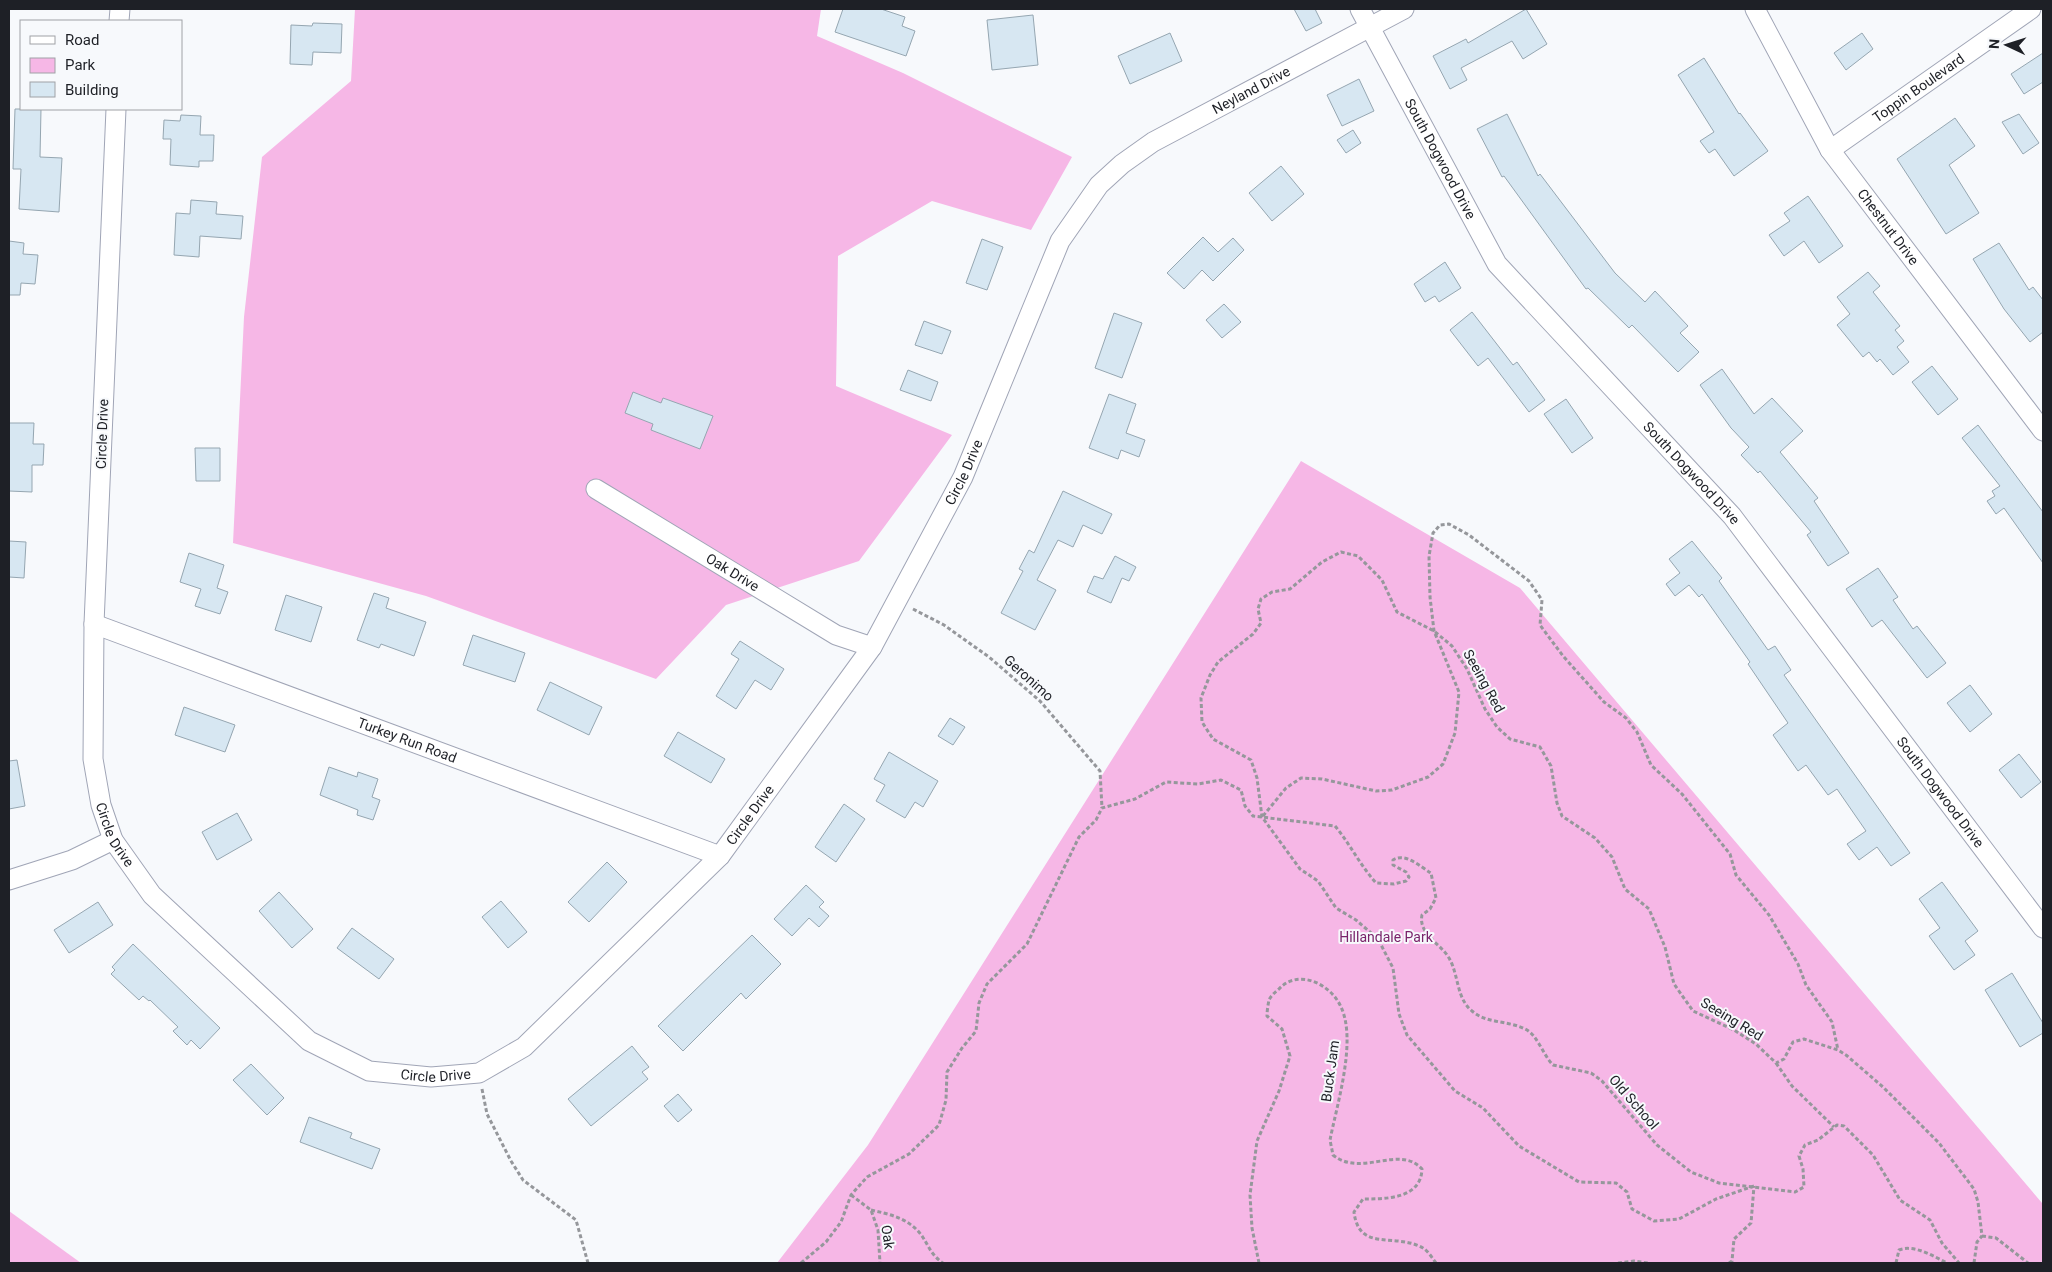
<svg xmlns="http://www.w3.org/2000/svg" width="2052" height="1272" viewBox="0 0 2052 1272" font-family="Roboto,sans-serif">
<rect width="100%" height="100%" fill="#f7f9fc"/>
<g fill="#f6b7e6">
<polygon points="355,9 821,9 817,36 903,73 1072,157 1031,230 932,201 838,256 836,386 952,435 859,561 726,605 656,679 426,596 233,543 244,317 262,157 351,81"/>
<polygon points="1301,461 1520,588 2042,1203 2043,1263 777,1263 868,1145"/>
<polygon points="9,1211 81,1263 9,1263"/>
</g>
<g fill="#d7e7f2" stroke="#95a6b1">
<polygon points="843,9 881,9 905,17 902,26 915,31 906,56 835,32"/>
<polygon points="1294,9 1315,9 1322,23 1306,31"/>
<polygon points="1526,9 1547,44 1523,59 1512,41 1461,68 1467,80 1450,89 1433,56 1466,39 1468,43"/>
<polygon points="1033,15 1038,65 992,70 987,20"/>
<polygon points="313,23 342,24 341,53 313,52 312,65 290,64 291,25 312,26"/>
<polygon points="1170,33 1182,61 1130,84 1118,56"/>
<polygon points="1862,33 1873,49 1846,70 1834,53"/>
<polygon points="2043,53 2043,82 2024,94 2011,74"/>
<polygon points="1704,58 1739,114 1740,113 1768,151 1734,176 1715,149 1709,153 1700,141 1714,132 1678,75"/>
<polygon points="1359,79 1374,111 1342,126 1327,95"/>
<polygon points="15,109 41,109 40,157 62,158 59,212 19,209 21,169 13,169"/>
<polygon points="1507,114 1538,176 1540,174 1615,273 1645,302 1655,291 1688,326 1680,333 1699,352 1678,372 1632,325 1629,328 1588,288 1586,289 1504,176 1502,177 1477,129"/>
<polygon points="2019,114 2039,143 2023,154 2002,122"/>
<polygon points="181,115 201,116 200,135 214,135 213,161 199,161 199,167 170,165 171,139 163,139 164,120 180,121"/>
<polygon points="1955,118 1975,146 1949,165 1979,213 1946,234 1897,159"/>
<polygon points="1353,130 1361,143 1346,153 1337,140"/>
<polygon points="1281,166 1304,194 1272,221 1249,193"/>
<polygon points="1808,196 1843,246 1819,263 1804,241 1784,256 1769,235 1790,221 1784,213"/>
<polygon points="191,200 217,202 216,214 243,216 241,239 200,236 199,257 174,255 176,213 190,214"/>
<polygon points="1203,237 1218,252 1233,238 1244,250 1213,281 1202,270 1184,289 1167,273"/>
<polygon points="982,239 1003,247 987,290 966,283"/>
<polygon points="9,241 24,243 23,254 38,255 35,284 21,283 20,295 9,295"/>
<polygon points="1999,243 2029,290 2033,287 2043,300 2043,332 2030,342 2004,309 1973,259"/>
<polygon points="1445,262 1461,288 1439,302 1435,296 1425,302 1414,284"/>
<polygon points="1868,272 1880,286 1873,292 1900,326 1895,330 1904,341 1897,347 1909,362 1893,375 1880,359 1877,362 1869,352 1863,357 1837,325 1850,314 1837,297"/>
<polygon points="1224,304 1241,322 1222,338 1206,320"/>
<polygon points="1472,312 1513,365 1517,362 1545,400 1529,412 1488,358 1478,366 1450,330"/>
<polygon points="1114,313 1142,323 1122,378 1095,368"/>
<polygon points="924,321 951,331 942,354 915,345"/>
<polygon points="1932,366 1958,399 1938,415 1912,382"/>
<polygon points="1722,369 1754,414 1772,398 1803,431 1780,452 1818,498 1814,501 1849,553 1828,566 1807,535 1811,532 1760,471 1758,473 1741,455 1749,447 1731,428 1700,385"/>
<polygon points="908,370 938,382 931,401 900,390"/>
<polygon points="633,392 661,403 663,398 713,416 700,449 651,430 653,424 625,413"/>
<polygon points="1109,394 1136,404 1126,433 1145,440 1139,457 1121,450 1118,459 1089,448"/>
<polygon points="1566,399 1593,438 1572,453 1544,414"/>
<polygon points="9,423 34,423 33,444 44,444 43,465 32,465 32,492 9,491"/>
<polygon points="1978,425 2043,512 2043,563 2004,508 1996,514 1987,501 1995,496 1992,491 2000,486 1962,438"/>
<polygon points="195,448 220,448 220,481 196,481"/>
<polygon points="1063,491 1112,514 1102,534 1083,525 1073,547 1058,540 1037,580 1056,590 1035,630 1001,613 1023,571 1019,569 1029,550 1034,553"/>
<polygon points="9,541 26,542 24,578 9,577"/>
<polygon points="1692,541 1722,578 1719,581 1768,650 1775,646 1791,670 1784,675 1910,853 1891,866 1877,847 1859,860 1847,844 1866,831 1837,789 1828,795 1806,765 1798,771 1773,735 1788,723 1748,664 1750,662 1702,594 1699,597 1689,585 1675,596 1666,584 1680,573 1669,559"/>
<polygon points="189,553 224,565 217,588 228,592 220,614 195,606 201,589 180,582"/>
<polygon points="1115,556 1136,567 1129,581 1122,578 1111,603 1087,592 1094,576 1103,579"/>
<polygon points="1878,568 1898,597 1893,600 1913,629 1917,626 1946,663 1927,678 1882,620 1872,627 1846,589"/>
<polygon points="374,593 389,598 386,608 426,622 414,656 381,644 379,648 357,640"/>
<polygon points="286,595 322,607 311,642 275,630"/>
<polygon points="473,635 525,653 515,682 463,665"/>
<polygon points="740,641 784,669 771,690 755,680 736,709 716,696 739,659 731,654"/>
<polygon points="550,682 602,707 589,735 537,710"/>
<polygon points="1970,685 1992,714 1970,732 1947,703"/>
<polygon points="184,707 235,725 225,752 175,735"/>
<polygon points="950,718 965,727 953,745 938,736"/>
<polygon points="678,732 725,759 711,783 664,756"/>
<polygon points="889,752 938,781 923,807 915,802 905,818 876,801 885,785 874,779"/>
<polygon points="2019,754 2041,782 2021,798 1999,770"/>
<polygon points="17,760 25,806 9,809 9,761"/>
<polygon points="329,767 357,777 358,772 378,779 372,797 380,800 373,820 357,815 358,810 320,795"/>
<polygon points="844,804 865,819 836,862 815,847"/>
<polygon points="237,813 252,840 217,860 202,832"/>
<polygon points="607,862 627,882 589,922 568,902"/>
<polygon points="1942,882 1978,931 1965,941 1975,955 1954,970 1929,936 1940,928 1919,899"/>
<polygon points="806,885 824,902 819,907 829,916 819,927 809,918 792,936 774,919"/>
<polygon points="279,892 313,929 292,948 259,911"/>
<polygon points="501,901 527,932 508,948 482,917"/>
<polygon points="98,902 113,925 69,953 54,930"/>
<polygon points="352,928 394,959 379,979 337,948"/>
<polygon points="752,935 781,964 746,999 741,993 683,1051 658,1026"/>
<polygon points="133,944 220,1028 200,1049 191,1040 187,1045 173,1031 178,1027 150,1000 149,1001 143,996 139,1000 111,974 115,970 112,967"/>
<polygon points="2012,973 2043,1023 2043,1033 2020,1047 1985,990"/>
<polygon points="632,1046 649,1067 642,1072 648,1079 591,1126 568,1099"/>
<polygon points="251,1064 284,1098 267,1115 233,1080"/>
<polygon points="678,1094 692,1110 678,1122 664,1106"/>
<polygon points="309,1117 352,1133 350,1138 380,1149 372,1169 300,1142"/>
</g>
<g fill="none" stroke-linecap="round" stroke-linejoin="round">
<g stroke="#a0a5b6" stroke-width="21">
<g id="street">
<path id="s1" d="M1360,9L1497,264L1732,516L2043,928"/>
<path id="s2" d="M1755,9L1830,150L2043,431"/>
<polyline points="119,21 120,9"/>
<path id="s3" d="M116,109L94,624L93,759L101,805L113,840L152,895L309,1041L369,1071L431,1077L479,1073L524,1047L720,856L872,647L963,477L1060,241L1099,185L1122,164L1153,142L1404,9"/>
<path id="s4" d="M1830,150L2031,9"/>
<path id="s5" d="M596,489L836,635L872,647"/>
<path id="s6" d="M94,624L720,856"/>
<polyline points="9,880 72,860 113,840"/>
</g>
</g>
<g stroke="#95979b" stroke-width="3" stroke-dasharray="4 2.5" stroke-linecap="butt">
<polyline points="913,609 944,625 989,657 1040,701 1100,771 1102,808"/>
<polyline points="1263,816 1286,788 1301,778 1322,779 1376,791 1392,790 1428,777 1443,764 1455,733 1459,692 1434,631 1430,597 1429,556 1433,533 1440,525 1449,524 1469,535 1529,581 1542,600 1540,625 1563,656 1604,702 1626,718 1637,732 1651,765 1682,794 1730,854 1736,875 1769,915 1798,964 1806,985 1832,1022 1838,1050"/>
<polyline points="1776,1063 1792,1086 1834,1127"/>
<polyline points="482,1089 487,1114 511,1161 523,1180 576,1220 588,1263"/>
<polyline points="1754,1186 1716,1199 1679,1219 1654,1221 1632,1209 1627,1192 1616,1183 1579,1182 1519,1146 1483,1108 1455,1091 1407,1035 1399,1014 1393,968 1378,939 1356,920 1336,908 1318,881 1300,869 1262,817 1257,778 1251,760 1213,739 1202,722 1201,698 1210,675 1218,662 1253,634 1261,623 1258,609 1261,599 1272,592 1290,589 1322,562 1341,552 1358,556 1382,580 1397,612 1434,631 1452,646 1467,669 1485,709 1497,727 1510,739 1540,747 1551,766 1557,803 1562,816 1595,838 1612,857 1625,889 1649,909 1665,947 1674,984 1693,1011 1734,1030 1756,1044 1776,1063 1784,1059 1793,1042 1804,1039 1838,1050 1846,1055 1883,1087 1939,1143 1974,1189 1978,1202 1982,1236"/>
<polyline points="851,1195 871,1210 878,1230 880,1263"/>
<path d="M871,1210C888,1214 904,1217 917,1230C928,1241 928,1253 943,1263"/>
<polyline points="1982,1236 1996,1238 2028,1263"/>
<path d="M801,1263L826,1242L841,1222L851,1195L867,1177L909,1154L939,1125L946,1100L947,1072L962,1048L976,1031L979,1003L987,984L1027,944L1079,837L1096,820L1102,808L1135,799L1166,782L1198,784L1221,780L1241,790L1245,806L1253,816L1335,826C1350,844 1360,865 1376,883L1394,884L1406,881L1409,877L1406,872L1393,865V860C1405,852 1421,867 1431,873L1436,898L1430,909L1422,915C1418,934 1441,944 1449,958C1459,975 1456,998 1472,1011C1487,1024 1507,1020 1525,1029C1537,1034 1543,1055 1553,1065L1591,1073L1602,1081L1657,1145L1691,1172L1719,1183L1795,1192L1804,1187L1803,1169L1799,1156L1805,1145L1818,1140L1837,1125L1844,1126L1873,1155L1900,1200L1930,1220L1942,1243L1959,1263"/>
<path d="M1259,1263L1252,1228L1250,1195L1257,1141L1279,1091L1290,1056L1282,1029L1267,1016C1267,1011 1268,1005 1269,1000C1271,996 1275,992 1279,989C1298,968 1331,984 1341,1007C1357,1041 1337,1104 1330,1140L1333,1155C1361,1178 1399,1144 1422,1169C1421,1199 1386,1199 1363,1199L1354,1212C1359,1253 1395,1232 1423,1248C1428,1251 1433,1259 1436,1263"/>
<polyline points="1618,1263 1634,1261 1648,1263"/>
<polyline points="1729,1263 1732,1261 1734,1239 1751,1223 1754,1186"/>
<path d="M1896,1263L1899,1250C1914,1244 1933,1256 1947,1263"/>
<polyline points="1974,1263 1977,1242 1982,1236"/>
</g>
<use href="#street" stroke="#fff" stroke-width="19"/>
</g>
<g text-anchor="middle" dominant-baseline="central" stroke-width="4" stroke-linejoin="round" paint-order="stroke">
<g font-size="14" fill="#1e2026" stroke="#f7f9fc">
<text stroke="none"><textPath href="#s4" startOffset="108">Toppin Boulevard</textPath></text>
<text stroke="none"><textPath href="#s3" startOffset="2474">Neyland Drive</textPath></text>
<text stroke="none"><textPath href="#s1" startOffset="170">South Dogwood Drive</textPath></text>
<text stroke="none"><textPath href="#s2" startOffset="256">Chestnut Drive</textPath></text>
<text transform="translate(102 434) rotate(-88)">Circle Drive</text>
<text stroke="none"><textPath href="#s3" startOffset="1975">Circle Drive</textPath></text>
<text stroke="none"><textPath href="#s1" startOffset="575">South Dogwood Drive</textPath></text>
<text stroke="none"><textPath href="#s5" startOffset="160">Oak Drive</textPath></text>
<text transform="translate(1029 678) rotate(42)">Geronimo</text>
<text transform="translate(1484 681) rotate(61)">Seeing Red</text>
<text stroke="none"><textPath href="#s6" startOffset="334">Turkey Run Road</textPath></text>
<text stroke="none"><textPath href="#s1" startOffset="980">South Dogwood Drive</textPath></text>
<text stroke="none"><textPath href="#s3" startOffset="1570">Circle Drive</textPath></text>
<text stroke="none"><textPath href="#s3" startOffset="730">Circle Drive</textPath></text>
<text transform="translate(1732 1019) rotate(31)">Seeing Red</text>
<text transform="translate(1330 1071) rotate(-82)">Buck Jam</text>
<text stroke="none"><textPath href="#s3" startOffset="1150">Circle Drive</textPath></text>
<text transform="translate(1634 1102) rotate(49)">Old School</text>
<text transform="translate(888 1237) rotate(82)">Oak</text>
</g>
<g font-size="14" fill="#79236a" stroke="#f7f9fc">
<text x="1386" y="937">Hillandale Park</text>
</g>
</g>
<rect width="2052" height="1272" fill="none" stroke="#1e2026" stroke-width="20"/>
<rect x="20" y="20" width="162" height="90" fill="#f7f9fc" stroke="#a0a2a6"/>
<rect x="30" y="36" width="25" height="8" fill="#ffffff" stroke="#a0a2a6"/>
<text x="65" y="45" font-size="15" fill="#1e2026">Road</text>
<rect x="30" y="58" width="25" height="15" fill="#f6b7e6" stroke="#a0a2a6"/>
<text x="65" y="70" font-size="15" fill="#1e2026">Park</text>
<rect x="30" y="82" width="25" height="15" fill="#d7e7f2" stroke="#a0a2a6"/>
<text x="65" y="95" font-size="15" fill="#1e2026">Building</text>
<g transform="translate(2007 45) rotate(274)" stroke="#f7f9fc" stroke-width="4" paint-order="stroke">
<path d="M0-4L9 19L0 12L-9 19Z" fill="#1e2026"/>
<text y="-8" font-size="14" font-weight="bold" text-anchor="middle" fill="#1e2026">N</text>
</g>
</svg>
